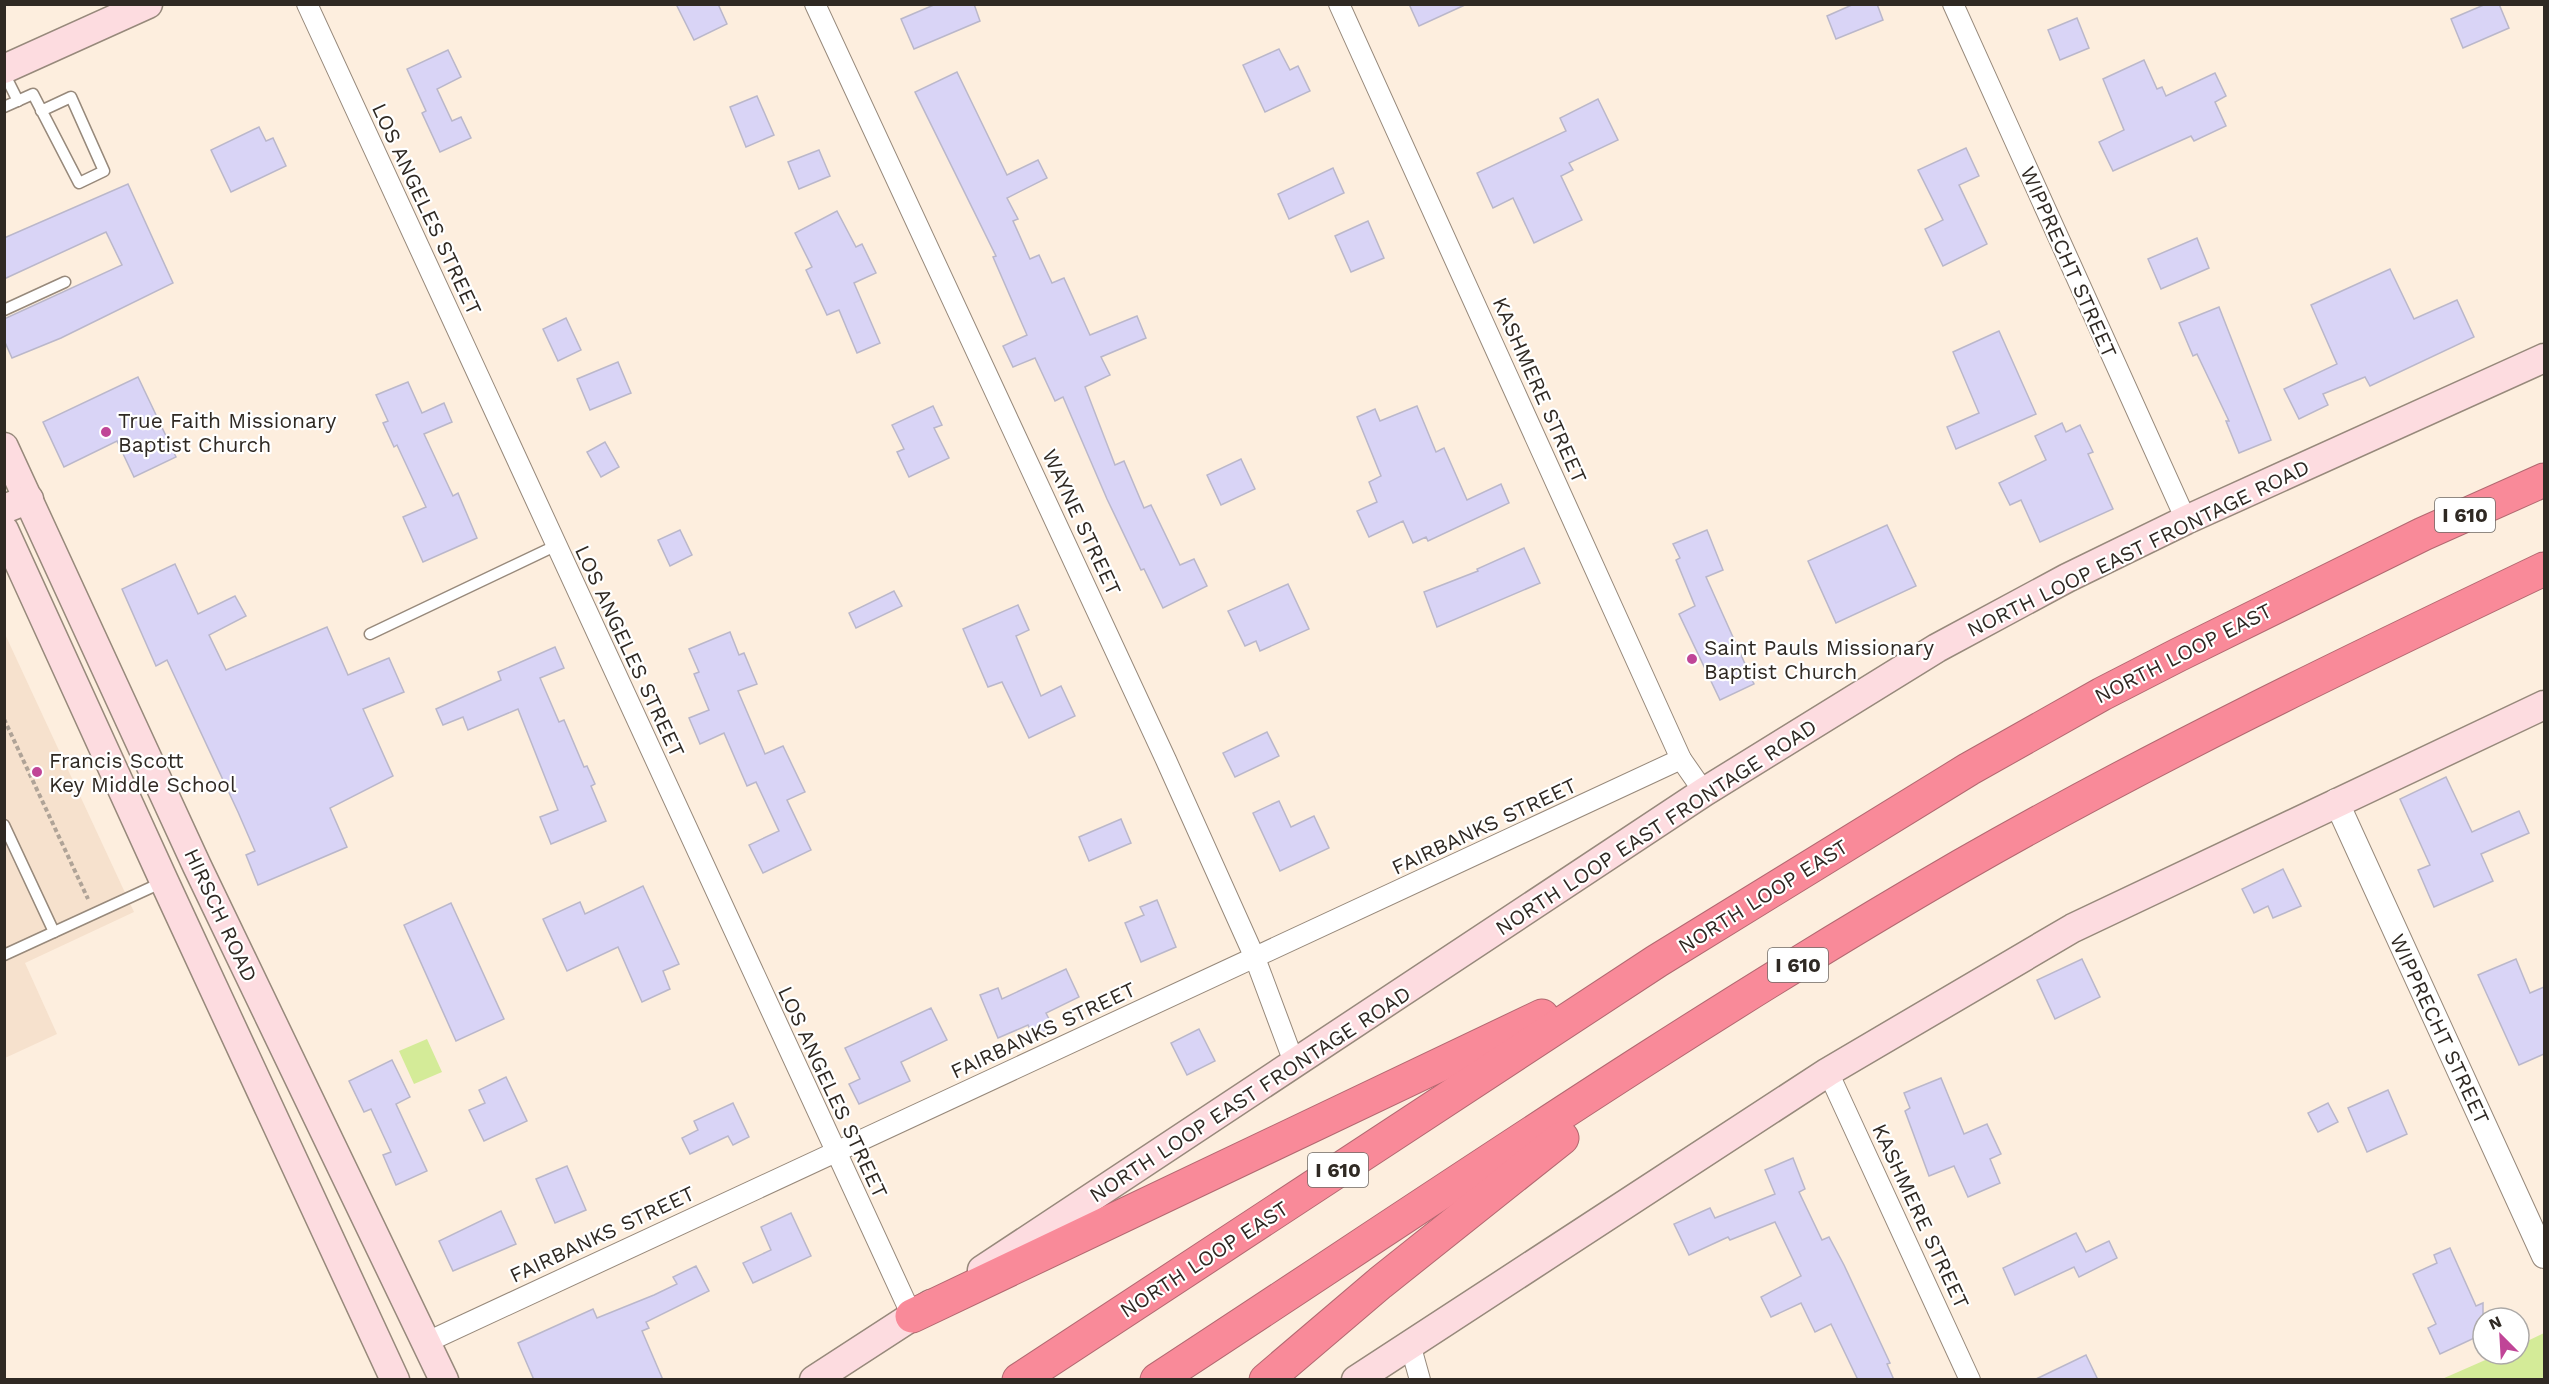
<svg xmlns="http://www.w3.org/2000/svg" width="2549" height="1384" viewBox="0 0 2549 1384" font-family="'Work Sans',sans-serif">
<rect width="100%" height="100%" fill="#fdeede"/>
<polygon fill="#f6e1cd" points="4,632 134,912 25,963 57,1034 5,1058"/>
<g fill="#d4eb98">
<polygon points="427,1039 442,1072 414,1084 399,1051"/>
<polygon points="2544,1333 2544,1379 2442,1379 2499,1354 2519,1354 2519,1345"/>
</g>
<g fill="#d9d4f6" stroke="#bab7ca" stroke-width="1.5">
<polygon points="676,4 718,4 727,24 694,40"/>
<polygon points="936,4 974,4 980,21 914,49 901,19"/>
<polygon points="1409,4 1467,4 1419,26"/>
<polygon points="1854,4 1877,4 1883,20 1836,39 1827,16"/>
<polygon points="2486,4 2499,4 2509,28 2463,48 2451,19"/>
<polygon points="2077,18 2089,48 2060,60 2048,30"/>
<polygon points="1279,49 1290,70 1298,66 1310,91 1265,112 1243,65"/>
<polygon points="448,50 461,77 437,89 452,121 461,117 471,138 440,152 422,113 426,111 407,69"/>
<polygon points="2144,60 2157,89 2162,87 2166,96 2215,73 2226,96 2215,102 2226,126 2194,141 2191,136 2113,171 2099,142 2124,130 2103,79"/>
<polygon points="957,72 1007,175 1038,160 1047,178 1007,198 1018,219 1013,221 1030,259 1039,255 1052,283 1064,278 1090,335 1137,316 1146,338 1101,357 1110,375 1085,387 1115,465 1124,461 1144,508 1151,505 1180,565 1194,559 1207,586 1163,608 1144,569 1141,570 1107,499 1063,397 1055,401 1035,358 1013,367 1003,346 1027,335 993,257 996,256 915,92"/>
<polygon points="757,96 774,135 746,147 730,107"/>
<polygon points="1598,99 1618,140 1569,163 1573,170 1561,176 1582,220 1534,243 1513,198 1493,208 1477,173 1566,131 1560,118"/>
<polygon points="259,127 266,141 273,138 286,166 231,192 211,150"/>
<polygon points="1966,148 1979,176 1959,185 1987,244 1943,266 1925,229 1943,220 1918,170"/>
<polygon points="819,150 830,176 799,189 788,162"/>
<polygon points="1333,168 1344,193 1289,219 1278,194"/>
<polygon points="128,184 173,283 61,338 12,358 4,340 4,319 122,265 106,232 4,279 4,238"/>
<polygon points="837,211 856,247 862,244 876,273 854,283 880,343 857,353 839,310 827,315 806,270 812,267 795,233"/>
<polygon points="1368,221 1384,258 1351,272 1335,236"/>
<polygon points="2197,238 2209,268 2161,289 2148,259"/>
<polygon points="2390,269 2414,319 2457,300 2474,337 2370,386 2365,377 2323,394 2328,405 2299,419 2284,389 2337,364 2311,305"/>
<polygon points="2219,307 2271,440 2239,453 2226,421 2229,421 2197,354 2193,356 2179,323"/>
<polygon points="566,318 581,350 558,361 543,329"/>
<polygon points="1999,331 2036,414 1956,449 1947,427 1979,413 1953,352"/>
<polygon points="618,362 631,393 590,410 577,379"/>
<polygon points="138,377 176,457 134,477 117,441 64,467 43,422"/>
<polygon points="408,382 422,413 444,403 452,422 424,434 453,496 458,493 477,538 423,562 403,517 426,507 397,445 394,447 383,423 388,421 376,395"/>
<polygon points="933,406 942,425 934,428 949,458 909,477 897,452 904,449 892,425"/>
<polygon points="1417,406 1436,452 1444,448 1467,500 1501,484 1509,503 1428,541 1426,537 1413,543 1403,521 1369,537 1357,511 1377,502 1369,482 1381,476 1357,417 1375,409 1380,421"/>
<polygon points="2062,423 2066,432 2080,425 2093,452 2088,454 2113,509 2040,542 2021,500 2010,505 1999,483 2046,460 2035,436"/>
<polygon points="605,442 619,467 601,477 587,452"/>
<polygon points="1241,459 1255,489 1221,505 1207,475"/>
<polygon points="1887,525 1916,586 1836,623 1808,561"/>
<polygon points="680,530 692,555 670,566 658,540"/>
<polygon points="1707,530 1723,570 1706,577 1754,684 1720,700 1679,614 1695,606 1676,560 1680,558 1673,544"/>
<polygon points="1524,548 1540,583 1437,627 1424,592 1478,571 1477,569"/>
<polygon points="175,564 198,614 235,596 246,616 209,635 226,670 327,627 348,675 389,658 404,692 363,709 393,776 330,808 347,847 258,885 246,855 255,851 238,812 167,660 156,666 122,589"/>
<polygon points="1288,584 1309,629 1260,651 1256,641 1245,646 1228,611"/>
<polygon points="894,591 902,606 856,628 849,613"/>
<polygon points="1018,605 1029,630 1016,636 1041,696 1061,686 1075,716 1029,738 1002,682 988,687 963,629"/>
<polygon points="730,632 739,655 744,653 757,684 738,691 765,754 783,746 805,792 787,800 811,850 763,873 749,845 779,831 756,782 747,786 724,733 700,744 689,718 709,710 694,674 699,672 689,649"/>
<polygon points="555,647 564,668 540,678 559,722 564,720 584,767 587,766 595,784 591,786 606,821 551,844 540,817 558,810 518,709 468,730 463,717 443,725 436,709 501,680 498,672"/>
<polygon points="1267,732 1279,756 1235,777 1223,753"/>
<polygon points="2446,777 2472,832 2519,811 2529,833 2481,854 2493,881 2434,907 2418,870 2430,865 2400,799"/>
<polygon points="1279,801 1291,827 1314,816 1329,848 1280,871 1253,813"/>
<polygon points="1121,819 1131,843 1089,861 1079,837"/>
<polygon points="2283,869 2301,906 2273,918 2268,906 2254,913 2242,889"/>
<polygon points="643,886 679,964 663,971 670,989 642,1002 618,947 567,971 543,919 580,902 585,914"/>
<polygon points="1157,900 1176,947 1141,962 1125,923 1144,915 1140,907"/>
<polygon points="451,903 504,1019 456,1041 404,925"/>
<polygon points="2082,959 2100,997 2055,1019 2037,980"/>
<polygon points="2516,959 2530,993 2544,987 2544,1054 2519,1065 2478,975"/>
<polygon points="1066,969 1079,997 1046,1013 1053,1027 1033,1036 1028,1025 998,1038 980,995 998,988 1002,999"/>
<polygon points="931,1008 947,1040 901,1062 910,1081 859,1104 849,1084 860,1079 845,1048"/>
<polygon points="1199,1029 1215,1061 1187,1075 1171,1043"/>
<polygon points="392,1060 410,1097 396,1104 427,1171 396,1185 383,1155 391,1152 371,1109 364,1112 349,1081"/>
<polygon points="506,1077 527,1121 484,1141 469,1110 485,1103 479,1090"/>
<polygon points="1941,1078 1964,1134 1987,1124 2001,1154 1990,1159 2000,1183 1968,1197 1954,1166 1929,1176 1905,1111 1910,1108 1904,1093"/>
<polygon points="2388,1090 2407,1134 2367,1152 2348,1108"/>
<polygon points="733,1103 749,1137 733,1145 728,1136 690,1154 682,1138 698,1130 694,1121"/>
<polygon points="2328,1103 2338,1122 2318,1132 2308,1113"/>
<polygon points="1793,1158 1805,1189 1799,1192 1822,1240 1829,1237 1844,1265 1890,1363 1887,1364 1894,1380 1858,1380 1831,1324 1815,1332 1801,1303 1771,1317 1761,1297 1801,1276 1775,1222 1730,1240 1728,1237 1689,1255 1674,1224 1710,1208 1715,1218 1775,1194 1765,1170"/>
<polygon points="567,1166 586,1210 555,1223 536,1179"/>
<polygon points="501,1211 516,1244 453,1271 439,1241"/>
<polygon points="791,1213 811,1256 753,1283 743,1263 771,1250 761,1227"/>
<polygon points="2076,1233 2086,1252 2109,1241 2117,1258 2079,1277 2074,1267 2015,1295 2003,1268"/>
<polygon points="2450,1248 2476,1306 2483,1303 2483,1334 2440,1354 2428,1328 2436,1324 2413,1274 2437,1263 2434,1255"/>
<polygon points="696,1266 709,1291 646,1322 649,1328 642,1331 663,1380 534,1380 518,1343 593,1309 597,1318 654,1295 677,1284 673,1277"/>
<polygon points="2086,1355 2098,1380 2034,1380"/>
</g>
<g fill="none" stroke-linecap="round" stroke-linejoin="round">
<g stroke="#97897b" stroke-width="13">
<g id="service">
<polyline points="4,73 18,101"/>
<polyline points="4,107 33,94 79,183 104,171 71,97 41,111"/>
<polyline points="4,310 65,282"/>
<polyline points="370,634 555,546"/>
<polyline points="4,825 54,932"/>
<polyline points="4,955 163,882"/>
</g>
</g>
<g stroke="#97897b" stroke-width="22">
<g id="minor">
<polyline points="307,4 912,1316"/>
<polyline points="815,4 1166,760 1255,958 1295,1065"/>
<polyline points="1339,4 1681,759 1704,792"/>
<polyline points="1953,4 2186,520"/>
<polyline points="1828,1072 1970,1380"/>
<polyline points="425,1343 1681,759"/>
<polyline points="1410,1344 1420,1380"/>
</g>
</g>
<g stroke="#97897b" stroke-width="26">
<polyline id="tertiary" points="2336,801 2544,1256"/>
</g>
<g stroke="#97897b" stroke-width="31">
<g id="secondary">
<polyline points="4,69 148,4"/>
<polyline points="4,447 197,866 444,1380"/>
<polyline points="4,509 29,499"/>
<polyline points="4,530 164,881 395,1380"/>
<polyline points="982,1270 1704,792 1937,648 2067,578 2186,520 2544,358"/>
<polyline points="814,1380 931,1304"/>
<polyline points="1356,1380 1828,1072 2073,928 2544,705"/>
</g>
</g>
<g stroke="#b26870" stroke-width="35">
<g id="motorway">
<polyline points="912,1316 1542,1016"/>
<polyline points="1019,1380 1657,961 1969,769 2102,694 2178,655 2423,534 2544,480"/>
<path d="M1157,1380C1423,1206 1686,1025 1961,866C2151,757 2347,663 2544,569"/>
<polyline points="1266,1380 1380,1283 1562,1138"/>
</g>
</g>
<polyline stroke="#afa397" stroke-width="4" stroke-dasharray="4.5 3" stroke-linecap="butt" points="4,719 88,899"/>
<use href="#service" stroke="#fff" stroke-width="10"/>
<use href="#minor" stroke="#fff" stroke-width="20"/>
<use href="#tertiary" stroke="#fff" stroke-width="24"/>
<use href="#secondary" stroke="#fddce0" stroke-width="28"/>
<use href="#motorway" stroke="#f98a99" stroke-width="33"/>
</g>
<g fill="#c04597" stroke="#fff" stroke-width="2">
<circle cx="106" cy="432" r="6"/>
<circle cx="1692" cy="659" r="6"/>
<circle cx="37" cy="772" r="6"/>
</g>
<g text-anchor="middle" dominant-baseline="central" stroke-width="4.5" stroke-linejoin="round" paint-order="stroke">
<g fill="#fff" stroke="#6d6965" stroke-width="1.5">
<rect x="2435" y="498" width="60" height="34" rx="4.5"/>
<rect x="1768" y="948" width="60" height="34" rx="4.5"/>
<rect x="1308" y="1153" width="60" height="34" rx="4.5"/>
</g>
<g font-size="20" font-weight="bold" fill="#2f2923">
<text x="2465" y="515">I 610</text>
<text x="1798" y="965">I 610</text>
<text x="1338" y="1170">I 610</text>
</g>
<g font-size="21" fill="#2f2923" stroke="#fff">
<text transform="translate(427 209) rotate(65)">LOS ANGELES STREET</text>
<text transform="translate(2069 262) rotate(66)">WIPPRECHT STREET</text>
<text transform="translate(1540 390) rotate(66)">KASHMERE STREET</text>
<text transform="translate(1082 522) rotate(65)">WAYNE STREET</text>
<text transform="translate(2138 548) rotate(-26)">NORTH LOOP EAST FRONTAGE ROAD</text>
<text transform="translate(630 651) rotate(65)">LOS ANGELES STREET</text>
<text transform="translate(2183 653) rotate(-27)">NORTH LOOP EAST</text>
<text transform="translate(1484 826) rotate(-25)">FAIRBANKS STREET</text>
<text transform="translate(1656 827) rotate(-33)">NORTH LOOP EAST FRONTAGE ROAD</text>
<text transform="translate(1763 896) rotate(-32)">NORTH LOOP EAST</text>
<text transform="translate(221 915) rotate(65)">HIRSCH ROAD</text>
<text transform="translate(2440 1029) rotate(65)">WIPPRECHT STREET</text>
<text transform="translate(1043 1030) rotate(-25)">FAIRBANKS STREET</text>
<text transform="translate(833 1092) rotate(65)">LOS ANGELES STREET</text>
<text transform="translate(1250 1094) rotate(-33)">NORTH LOOP EAST FRONTAGE ROAD</text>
<text transform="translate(1921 1216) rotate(65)">KASHMERE STREET</text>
<text transform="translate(602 1234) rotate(-25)">FAIRBANKS STREET</text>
<text transform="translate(1204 1259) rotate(-33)">NORTH LOOP EAST</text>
</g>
<g font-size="21" fill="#2f2923" stroke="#fff" text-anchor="start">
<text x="118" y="420">True Faith Missionary<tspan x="118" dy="24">Baptist Church</tspan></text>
<text x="1704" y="647">Saint Pauls Missionary<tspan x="1704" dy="24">Baptist Church</tspan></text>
<text x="49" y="760">Francis Scott<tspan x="49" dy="24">Key Middle School</tspan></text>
</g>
</g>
<rect width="2549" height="1384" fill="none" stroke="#2f2923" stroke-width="12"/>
<g transform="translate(2501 1336) rotate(336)"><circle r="28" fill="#ffffff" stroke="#aca9a7" stroke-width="1.5"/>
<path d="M0-4.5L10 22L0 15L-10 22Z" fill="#c04597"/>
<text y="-9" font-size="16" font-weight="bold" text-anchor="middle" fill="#2f2923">N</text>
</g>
</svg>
